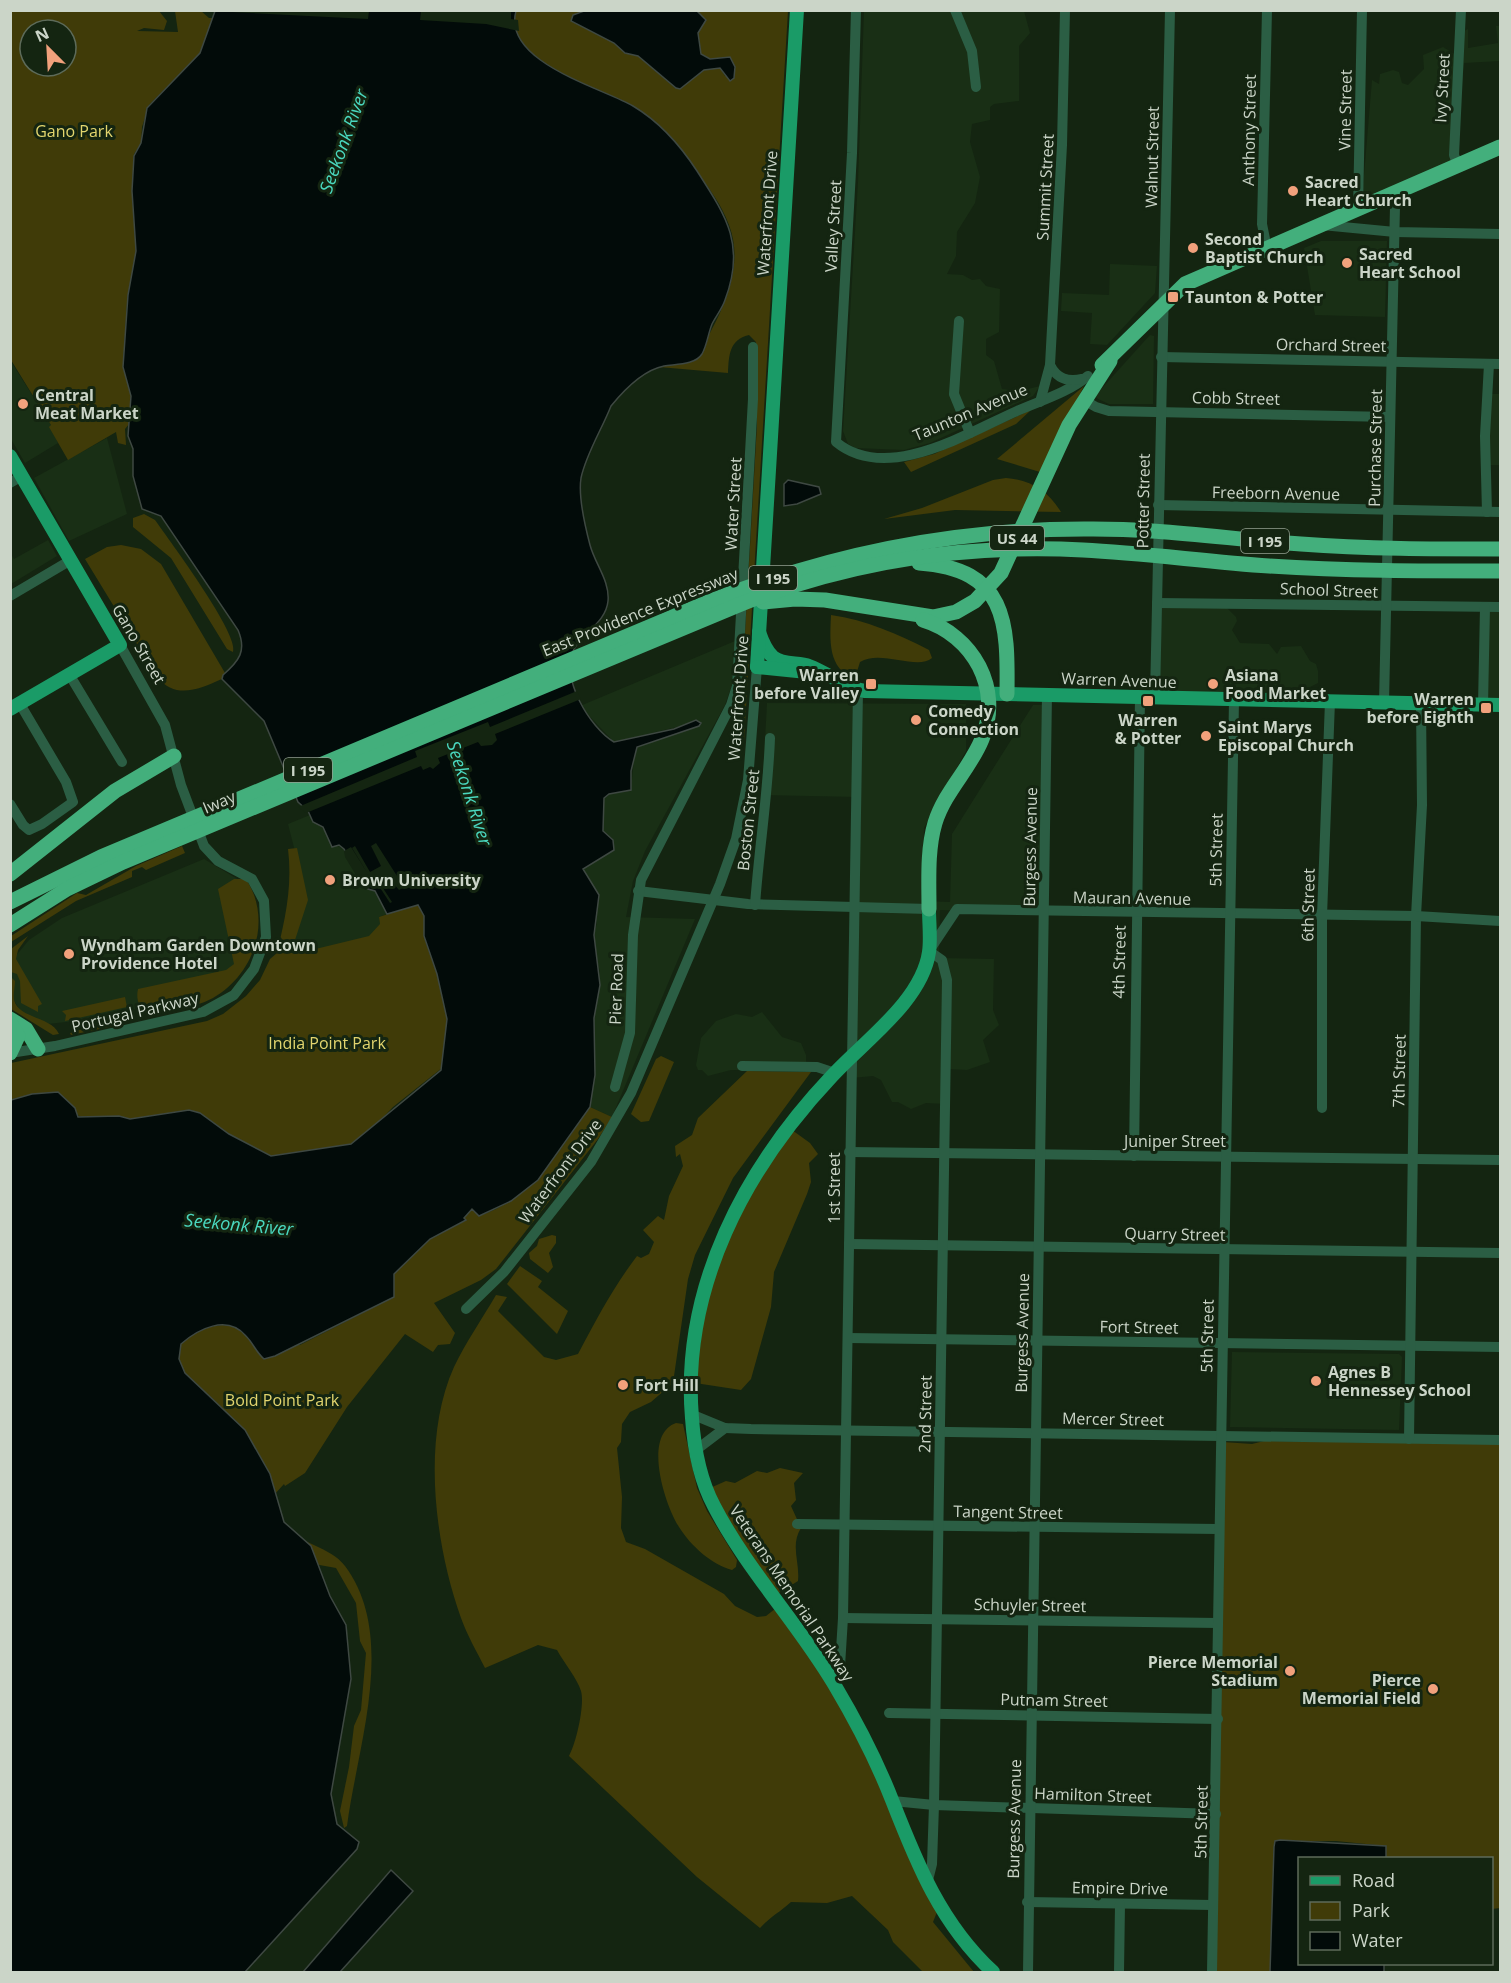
<svg xmlns="http://www.w3.org/2000/svg" width="1511" height="1983" viewBox="0 0 1511 1983" font-family="'Open Sans',sans-serif">
<rect width="100%" height="100%" fill="#142511"/>
<g fill="#192f15">
<polygon points="864,11 1024,11 1030,33 1019,46 1019,101 994,104 990,107 990,120 972,124 970,142 980,177 975,203 957,232 956,256 947,274 963,275 972,280 980,279 986,286 1000,289 999,332 986,339 986,355 994,361 1002,389 1020,391 1040,386 1033,396 930,443 904,450 855,448 848,444 843,431 858,182"/>
<polygon points="1496,26 1500,26 1500,61 1464,63 1455,170 1361,211 1372,80 1379,84 1380,74 1393,70 1399,72 1402,83 1408,85 1424,69 1423,55 1443,47 1456,55 1462,32 1468,29 1468,48 1498,43"/>
<polygon points="1321,241 1387,241 1385,317 1315,315 1304,248"/>
<polygon points="1110,264 1157,266 1155,293 1107,345 1090,344 1092,313 1061,311 1062,293 1109,295"/>
<polygon points="1150,335 1154,336 1153,404 1109,404 1098,399 1095,396"/>
<polygon points="10,360 51,425 58,443 25,463 11,439"/>
<polygon points="1488,394 1500,394 1500,465 1486,465"/>
<polygon points="107,438 127,514 69,541 34,478"/>
<polygon points="48,540 57,556 11,584 11,554 14,559"/>
<polygon points="1157,604 1226,607 1236,617 1237,621 1232,630 1240,643 1269,644 1277,654 1281,647 1301,646 1310,661 1316,664 1318,671 1318,683 1310,687 1315,692 1329,694 1329,699 1158,697"/>
<polygon points="1500,606 1500,705 1486,705 1484,611"/>
<polygon points="735,641 732,685 725,705 645,851 633,881 626,917 695,919 612,1117 590,1107 595,1075 594,1018 600,972 595,952 594,935 597,923 582,868 593,862 612,838 603,831 604,798 609,794 631,791 635,748 644,743 699,726 685,725 614,742 580,706"/>
<polygon points="767,703 966,704 966,751 924,828 923,901 950,902 952,834 1033,705 1048,705 1045,913 940,910 939,958 994,959 993,1010 999,1025 983,1040 990,1062 967,1070 948,1069 945,1104 926,1103 911,1109 898,1102 892,1102 881,1080 873,1076 852,1078 857,797 762,795"/>
<polygon points="310,815 312,820 325,830 330,842 343,849 368,889 375,891 387,914 379,917 381,929 376,937 296,956 278,956 300,871 288,824"/>
<polygon points="204,859 244,883 252,939 214,992 86,1020 47,1024 23,1015 11,996 10,963 29,940 62,918"/>
<polygon points="762,1012 782,1037 801,1043 806,1055 806,1071 731,1070 708,1076 702,1070 698,1070 696,1065 701,1038 716,1021 736,1014 752,1017"/>
<polygon points="1232,1352 1399,1354 1402,1357 1399,1430 1230,1427"/>
</g>
<g fill="#403b08" fill-rule="evenodd">
<path d="M11,11H159L167,21L164,30L144,28L137,31L178,32L175,11H201L209,18H213L215,11L200,53L149,105L142,127L141,143L134,154L132,191L136,251L127,302L123,367L131,396L129,424L125,429L126,445L118,443L116,432L68,460L49,427L51,425L11,360ZM30,30H66V66H30Z"/>
<path d="M516,11H584L573,15L571,20L614,43L625,53L638,56L675,88L689,82L704,70L720,68L725,76L735,74L732,60L710,59L701,54L698,33L706,20L697,11H788L744,741L734,737C731,721 737,711 741,696C746,675 747,654 745,633L757,425L756,342L749,335C729,340 729,355 728,373L659,367L694,361C717,322 747,271 729,225C722,205 709,189 697,171C680,146 660,121 634,107C600,89 503,62 516,11Z"/>
<polygon points="1084,386 1040,472 997,459"/>
<polygon points="1031,410 1016,424 911,472 904,462 934,454"/>
<path d="M1006,478C1031,480 1048,491 1061,512L955,510L884,519L922,508L993,480Z"/>
<path d="M144,514L155,520C169,540 240,635 233,652L227,649L171,558L133,527V518Z"/>
<path d="M121,545L141,549L161,564L225,673L222,679C199,689 176,700 157,677L85,559L107,547Z"/>
<path d="M831,615C866,620 898,634 929,650L932,658C917,671 881,649 860,662L855,678C827,670 830,638 831,615Z"/>
<polygon points="182,846 185,853 146,870 142,867 132,871 132,877 76,901 11,942 11,936 77,893 86,895 136,866"/>
<path d="M297,848L308,900L295,940L283,943L280,940C287,910 292,881 288,849Z"/>
<path d="M234,879H246C273,920 254,975 213,998C202,1004 190,1007 178,1009C169,1012 156,1017 147,1013C138,1009 136,997 138,989L226,970L234,964L218,889Z"/>
<polygon points="418,904 424,916 426,943 437,974 447,1019 442,1068 393,1107 374,1127 351,1144 271,1157 229,1134 200,1113 189,1110 130,1119 118,1116 86,1119 32,1094 11,1100 11,1063 207,1021 223,1014 246,996 260,980 270,959 277,953 299,953 369,936 380,924 379,917"/>
<polygon points="28,936 18,950 16,959 42,1004 38,1006 38,1012 21,1003 20,981 17,974 11,972 11,949"/>
<path d="M11,977L15,981C15,987 13,994 14,1000C19,1019 51,1016 59,1034L53,1035L11,1009Z"/>
<polygon points="125,997 127,1007 65,1021 66,1015 62,1011"/>
<polygon points="128,1010 128,1019 123,1024 71,1035 70,1033 92,1026 91,1020"/>
<polygon points="661,1056 674,1062 649,1121 641,1122 631,1114 656,1059"/>
<path d="M747,1071L811,1072L733,1178L695,1255L688,1279L673,1383L651,1402L630,1412L622,1424L621,1442L617,1448L622,1497L621,1528L626,1542L645,1549L724,1594L735,1606L757,1617L766,1616L780,1605L823,1664L939,1907L933,1922L974,1972H923L893,1942L888,1930L852,1896L827,1903L791,1902C780,1912 770,1917 760,1928L697,1877L569,1756C576,1744 585,1705 581,1691C577,1678 564,1663 557,1650L538,1645L485,1668C477,1652 467,1635 461,1618C435,1545 421,1440 454,1367C466,1342 482,1319 496,1295L507,1297L498,1311L544,1357L556,1360L578,1354C596,1320 614,1286 637,1256L641,1258L649,1254L654,1242L643,1230L658,1216L664,1220L669,1196L683,1166L680,1154L676,1157L675,1146L692,1135L698,1118Z"/>
<path d="M590,1107L612,1117L598,1139L496,1269L481,1280L434,1303L455,1333L450,1344L438,1345L433,1352L405,1334L347,1407L305,1473L285,1486L284,1484L274,1495C277,1505 280,1517 285,1525C300,1545 330,1546 345,1566C398,1637 357,1747 347,1826L344,1828L340,1811L349,1767L354,1726L361,1710L366,1653L360,1641L356,1603L336,1568L314,1564L300,1553L228,1431L161,1341L196,1315L300,1345L394,1297V1274L430,1239L465,1221L463,1218L472,1209L479,1216C536,1196 557,1153 590,1107Z"/>
<polygon points="792,1130 810,1143 818,1154 809,1163 811,1182 807,1194 774,1272 771,1307 751,1379 741,1390 695,1383 706,1298 742,1200"/>
<polygon points="552,1235 556,1236 556,1243 549,1253 553,1267 548,1273 530,1259 529,1253 537,1246 539,1239"/>
<polygon points="520,1266 542,1281 538,1287 568,1311 557,1334 507,1284"/>
<path d="M676,1423L683,1424L697,1488L707,1511L737,1560L736,1567L732,1570C711,1564 691,1546 679,1527C665,1505 642,1435 676,1423Z"/>
<polygon points="1264,1441 1500,1444 1500,1908 1492,1909 1492,1858 1386,1858 1386,1846 1336,1841 1275,1841 1270,1972 1215,1972 1223,1442 1252,1444"/>
<path d="M780,1468L803,1473L794,1483L796,1500L791,1506L801,1528C790,1545 800,1562 798,1581L774,1596L710,1488L726,1481L735,1483L757,1471L767,1473Z"/>
</g>
<g fill="#020b09" stroke="#3e4842" stroke-width="1.5">
<path d="M215,11H516C502,62 602,88 633,106C660,122 680,145 697,171C726,216 746,245 725,300C722,309 716,316 712,324C708,334 707,345 702,354C695,365 676,364 664,366C644,370 624,390 611,406C602,429 586,454 581,478C578,497 585,526 590,545C595,564 610,581 608,601C606,622 584,632 574,649C559,677 590,728 614,742L674,729L696,720L701,723L699,726L637,747L631,771V790L609,794L604,798L603,831L613,840L614,850L583,869L599,895L594,935L600,985L594,1018L595,1075L590,1107L538,1180L511,1201L479,1216L472,1209L464,1218L466,1220L430,1239L394,1274V1297L275,1356L264,1359C256,1352 253,1343 246,1336C227,1314 198,1329 181,1344L179,1359L185,1373L245,1430L270,1474L284,1522L311,1546L330,1596L346,1625L351,1679L331,1794L337,1824L359,1842L357,1849L245,1972H11V1100L32,1094L58,1092L75,1108L78,1117L119,1116L130,1119L189,1110L200,1113L229,1134L271,1156L351,1144L441,1070L447,1019L437,974L424,936V916L418,905L387,914L375,891L368,889L344,849L339,845L332,847L323,827L313,822L308,811L298,802L264,721L222,679L223,675C239,661 247,651 238,630L161,516L142,509L133,476V449L128,436L131,396L123,367L128,295L136,251L132,191L134,156L141,143L147,108L200,53Z"/>
<polygon points="584,11 697,11 706,20 698,33 701,54 710,59 730,57 735,67 734,78 730,81 720,68 704,70 680,89 676,88 638,56 625,53 614,43 571,21 573,15"/>
<polygon points="788,480 819,487 821,494 797,504 784,506 784,484"/>
<polygon points="1280,1840 1386,1846 1386,1858 1300,1858 1300,1964 1384,1964 1384,1972 1270,1972 1274,1847 1275,1841"/>
<polygon points="391,1870 413,1891 340,1972 303,1972"/>
</g>
<g fill="#142511">
<polygon points="212,11 212,10 369,11 368,19"/>
<polygon points="421,11 517,11 511,12 511,19 518,20 519,31 486,24 420,20"/>
<polygon points="577,691 581,699 495,734 497,740 492,745 481,746 478,742 438,758 440,763 433,769 430,767 423,770 421,766 306,813 298,807 417,757 415,751 488,722 490,727"/>
<polygon points="376,843 404,887 399,890 387,876 379,882 392,902 390,903 377,883 365,890 345,857 344,851 351,847 368,874 352,848 355,846 370,872 381,866 371,846"/>
</g>
<g fill="none" stroke-linecap="round" stroke-linejoin="round">
<g stroke="#2b5e44" stroke-width="10">
<path d="M856,10L852,153L836,442C887,484 967,433 1017,411C1042,400 1067,393 1088,376"/>
<polyline points="955,10 972,51 976,87"/>
<polyline points="1267,10 1262,224 1267,249"/>
<polyline points="1458,166 1454,155 1461,10"/>
<polyline points="1358,209 1362,10"/>
<polyline points="1322,225 1395,232 1500,234"/>
<polyline points="959,321 954,394 970,433"/>
<polyline points="1161,357 1500,364"/>
<path d="M1050,365C1057,379 1068,382 1082,379"/>
<polyline points="1084,400 1096,407 1109,411 1390,417"/>
<polyline points="1040,402 1050,365 1062,145 1065,10"/>
<polyline points="10,483 22,476"/>
<polyline points="1158,505 1500,512"/>
<polyline points="1487,512 1485,436 1489,364"/>
<polyline points="10,596 71,560"/>
<polyline points="1157,603 1500,607"/>
<polyline points="69,674 122,762"/>
<polyline points="1155,697 1170,10"/>
<polyline points="1384,703 1395,206 1394,194"/>
<polyline points="1483,705 1485,607"/>
<polyline points="10,804 23,825 29,830 42,824 73,802 66,782 20,704"/>
<polyline points="638,891 748,904 929,909"/>
<path d="M755,905C759,849 768,794 770,738"/>
<polyline points="10,1053 55,1046 203,1012 234,995 254,969 266,937 264,901 252,879 218,861 204,846 181,785 165,725 120,645"/>
<polyline points="742,1066 817,1067 835,1073"/>
<polyline points="615,1087 630,1033 633,935 641,880 731,705 737,686 753,399 753,347"/>
<polyline points="1322,1108 1322,916 1330,701"/>
<polyline points="849,1152 1500,1160"/>
<polyline points="1134,1156 1140,696"/>
<polyline points="849,1244 1500,1253"/>
<polyline points="466,1309 504,1272 591,1162 631,1093 720,884 736,839 748,780 757,667"/>
<polyline points="848,1338 1500,1347"/>
<polyline points="691,1414 725,1428 751,1429 1500,1440"/>
<polyline points="1409,1439 1416,916 1422,805 1421,704"/>
<polyline points="696,1450 725,1428"/>
<polyline points="797,1524 1218,1529"/>
<polyline points="843,1618 1218,1623"/>
<polyline points="835,1685 840,1666 843,1618 858,690"/>
<polyline points="889,1713 1218,1719"/>
<polyline points="893,1801 934,1805 1216,1814"/>
<polyline points="927,1884 932,1864 934,1805 947,980 942,960 929,951 957,909 1416,916 1500,921"/>
<polyline points="1027,1902 1213,1905"/>
<polyline points="1028,1972 1047,694"/>
<polyline points="1119,1972 1120,1904"/>
<polyline points="1212,1972 1234,700"/>
</g>
<g stroke="#1a9b67" stroke-width="14">
<polyline points="10,456 120,645 10,709"/>
<path d="M759,632C762,641 766,651 773,657C782,665 799,662 809,666C828,673 845,688 865,691L1500,705"/>
<polyline points="757,667 797,10"/>
<polyline points="757,667 807,672"/>
<path d="M929,909C929,923 931,939 929,952C922,1001 863,1042 832,1076C745,1168 681,1288 692,1418C694,1447 700,1480 714,1506C747,1570 798,1623 834,1684C856,1721 876,1759 892,1800C917,1864 941,1924 993,1972"/>
</g>
<g stroke="#43af7c" stroke-width="15">
<polyline points="1102,365 1185,284 1500,147"/>
<path d="M919,563C1007,569 1008,622 1007,694"/>
<polyline points="763,602 795,599 825,600 933,617 956,612 975,601 1001,573 1069,425 1110,361"/>
<path d="M923,620C973,635 1003,689 982,739C970,769 945,791 935,823C927,850 929,881 929,909"/>
<polyline points="10,874 115,791 174,756"/>
<path d="M10,902L101,857L711,601C830,554 956,529 1084,529C1157,528 1228,539 1301,544C1367,549 1434,549 1500,549"/>
<path d="M10,925L67,889L123,862L736,606C846,562 965,544 1083,550C1145,553 1207,562 1269,566C1346,571 1423,571 1500,571"/>
<polyline points="10,1019 26,1029 38,1049"/>
<polyline points="10,1023 18,1036 10,1053"/>
</g>
</g>
<g fill="#f1a17c" stroke="#142511" stroke-width="2">
<circle cx="1293" cy="191" r="6"/>
<circle cx="1193" cy="248" r="6"/>
<circle cx="1347" cy="263" r="6"/>
<rect x="1167" y="291" width="12" height="12" rx="3"/>
<circle cx="23" cy="404" r="6"/>
<rect x="865" y="678" width="12" height="12" rx="3"/>
<circle cx="1213" cy="684" r="6"/>
<rect x="1142" y="695" width="12" height="12" rx="3"/>
<rect x="1480" y="702" width="12" height="12" rx="3"/>
<circle cx="916" cy="720" r="6"/>
<circle cx="1206" cy="736" r="6"/>
<circle cx="330" cy="880" r="6"/>
<circle cx="69" cy="954" r="6"/>
<circle cx="1316" cy="1381" r="6"/>
<circle cx="623" cy="1385" r="6"/>
<circle cx="1290" cy="1671" r="6"/>
<circle cx="1433" cy="1689" r="6"/>
</g>
<g text-anchor="middle" dominant-baseline="central" stroke-width="6" stroke-linejoin="round" paint-order="stroke">
<g fill="#142511" stroke="#94a091" stroke-width="1.5">
<rect x="990" y="526" width="54" height="24" rx="4.5"/>
<rect x="1241" y="529" width="48" height="24" rx="4.5"/>
<rect x="749" y="566" width="48" height="24" rx="4.5"/>
<rect x="284" y="758" width="48" height="24" rx="4.5"/>
</g>
<g font-size="15" font-weight="bold" fill="#cbd5c8">
<text x="1017" y="538">US 44</text>
<text x="1265" y="541">I 195</text>
<text x="773" y="578">I 195</text>
<text x="308" y="770">I 195</text>
</g>
<g font-size="16" fill="#cbd5c8" stroke="#142511">
<text transform="translate(1442 88) rotate(-87)">Ivy Street</text>
<text transform="translate(1345 110) rotate(-89)">Vine Street</text>
<text transform="translate(1249 130) rotate(-89)">Anthony Street</text>
<text transform="translate(1152 157) rotate(-89)">Walnut Street</text>
<text transform="translate(1045 187) rotate(-87)">Summit Street</text>
<text transform="translate(767 213) rotate(-86)">Waterfront Drive</text>
<text transform="translate(833 226) rotate(-87)">Valley Street</text>
<text transform="translate(1331 345) rotate(1)">Orchard Street</text>
<text transform="translate(1236 398) rotate(1)">Cobb Street</text>
<text transform="translate(970 412) rotate(-23)">Taunton Avenue</text>
<text transform="translate(1375 448) rotate(-89)">Purchase Street</text>
<text transform="translate(1276 493) rotate(1)">Freeborn Avenue</text>
<text transform="translate(1143 501) rotate(-89)">Potter Street</text>
<text transform="translate(733 504) rotate(-87)">Water Street</text>
<text transform="translate(1329 590) rotate(2)">School Street</text>
<text transform="translate(640 612) rotate(-22)">East Providence Expressway</text>
<text transform="translate(139 644) rotate(60)">Gano Street</text>
<text transform="translate(1119 680) rotate(2)">Warren Avenue</text>
<text transform="translate(738 698) rotate(-86)">Waterfront Drive</text>
<text transform="translate(219 802) rotate(-23)">Iway</text>
<text transform="translate(748 820) rotate(-84)">Boston Street</text>
<text transform="translate(1030 847) rotate(-89)">Burgess Avenue</text>
<text transform="translate(1216 850) rotate(-89)">5th Street</text>
<text transform="translate(1132 898) rotate(1)">Mauran Avenue</text>
<text transform="translate(1308 905) rotate(-89)">6th Street</text>
<text transform="translate(1119 962) rotate(-89)">4th Street</text>
<text transform="translate(616 989) rotate(-88)">Pier Road</text>
<text transform="translate(135 1012) rotate(-13)">Portugal Parkway</text>
<text transform="translate(1399 1071) rotate(-89)">7th Street</text>
<text x="1175" y="1141">Juniper Street</text>
<text transform="translate(560 1171) rotate(-53)">Waterfront Drive</text>
<text transform="translate(834 1188) rotate(-90)">1st Street</text>
<text transform="translate(1175 1234) rotate(1)">Quarry Street</text>
<text transform="translate(1139 1327) rotate(1)">Fort Street</text>
<text transform="translate(1022 1333) rotate(-89)">Burgess Avenue</text>
<text transform="translate(1207 1336) rotate(-89)">5th Street</text>
<text transform="translate(925 1414) rotate(-89)">2nd Street</text>
<text transform="translate(1113 1419) rotate(1)">Mercer Street</text>
<text transform="translate(1008 1512) rotate(1)">Tangent Street</text>
<text transform="translate(792 1593) rotate(56)">Veterans Memorial Parkway</text>
<text transform="translate(1030 1605) rotate(1)">Schuyler Street</text>
<text transform="translate(1054 1700) rotate(1)">Putnam Street</text>
<text transform="translate(1093 1795) rotate(2)">Hamilton Street</text>
<text transform="translate(1014 1819) rotate(-89)">Burgess Avenue</text>
<text transform="translate(1201 1822) rotate(-89)">5th Street</text>
<text transform="translate(1120 1888) rotate(1)">Empire Drive</text>
</g>
<g font-size="16" fill="#e2d56e" stroke="#142511">
<text x="74" y="131">Gano Park</text>
<text x="327" y="1043">India Point Park</text>
<text x="282" y="1400">Bold Point Park</text>
</g>
<g font-size="16" font-weight="bold" fill="#cbd5c8" stroke="#142511" text-anchor="start">
<text x="1305" y="182">Sacred<tspan x="1305" dy="18">Heart Church</tspan></text>
<text x="1205" y="239">Second<tspan x="1205" dy="18">Baptist Church</tspan></text>
<text x="1359" y="254">Sacred<tspan x="1359" dy="18">Heart School</tspan></text>
<text x="1185" y="297">Taunton &amp; Potter</text>
<text x="35" y="395">Central<tspan x="35" dy="18">Meat Market</tspan></text>
<text x="859" y="675" text-anchor="end">Warren<tspan x="859" dy="18">before Valley</tspan></text>
<text x="1225" y="675">Asiana<tspan x="1225" dy="18">Food Market</tspan></text>
<text x="1474" y="699" text-anchor="end">Warren<tspan x="1474" dy="18">before Eighth</tspan></text>
<text x="928" y="711">Comedy<tspan x="928" dy="18">Connection</tspan></text>
<text x="1148" y="720" text-anchor="middle">Warren<tspan x="1148" dy="18">&amp; Potter</tspan></text>
<text x="1218" y="727">Saint Marys<tspan x="1218" dy="18">Episcopal Church</tspan></text>
<text x="342" y="880">Brown University</text>
<text x="81" y="945">Wyndham Garden Downtown<tspan x="81" dy="18">Providence Hotel</tspan></text>
<text x="1328" y="1372">Agnes B<tspan x="1328" dy="18">Hennessey School</tspan></text>
<text x="635" y="1385">Fort Hill</text>
<text x="1278" y="1662" text-anchor="end">Pierce Memorial<tspan x="1278" dy="18">Stadium</tspan></text>
<text x="1421" y="1680" text-anchor="end">Pierce<tspan x="1421" dy="18">Memorial Field</tspan></text>
</g>
<g font-size="18" font-style="italic" fill="#4ad8bf" stroke="#142511">
<text transform="translate(343 141) rotate(-70)">Seekonk River</text>
<text transform="translate(470 793) rotate(72)">Seekonk River</text>
<text transform="translate(239 1224) rotate(5)">Seekonk River</text>
</g>
</g>
<rect width="1511" height="1983" fill="none" stroke="#cbd5c8" stroke-width="24"/>
<rect x="1298" y="1857" width="195" height="108" fill="#142511" stroke="#5d6b5a" stroke-width="1.5"/>
<rect x="1310" y="1876" width="30" height="9" fill="#1a9b67" stroke="#5d6b5a" stroke-width="1.5"/>
<text x="1352" y="1887" font-size="18" fill="#cbd5c8">Road</text>
<rect x="1310" y="1902" width="30" height="18" fill="#403b08" stroke="#5d6b5a" stroke-width="1.5"/>
<text x="1352" y="1917" font-size="18" fill="#cbd5c8">Park</text>
<rect x="1310" y="1932" width="30" height="18" fill="#020b09" stroke="#5d6b5a" stroke-width="1.5"/>
<text x="1352" y="1947" font-size="18" fill="#cbd5c8">Water</text>
<g transform="translate(48 48) rotate(336)"><circle r="28" fill="#142511" stroke="#5d6b5a" stroke-width="1.5"/>
<path d="M0-4.5L10 22L0 15L-10 22Z" fill="#f1a17c"/>
<text y="-9" font-size="16" font-weight="bold" text-anchor="middle" fill="#cbd5c8">N</text>
</g>
</svg>
